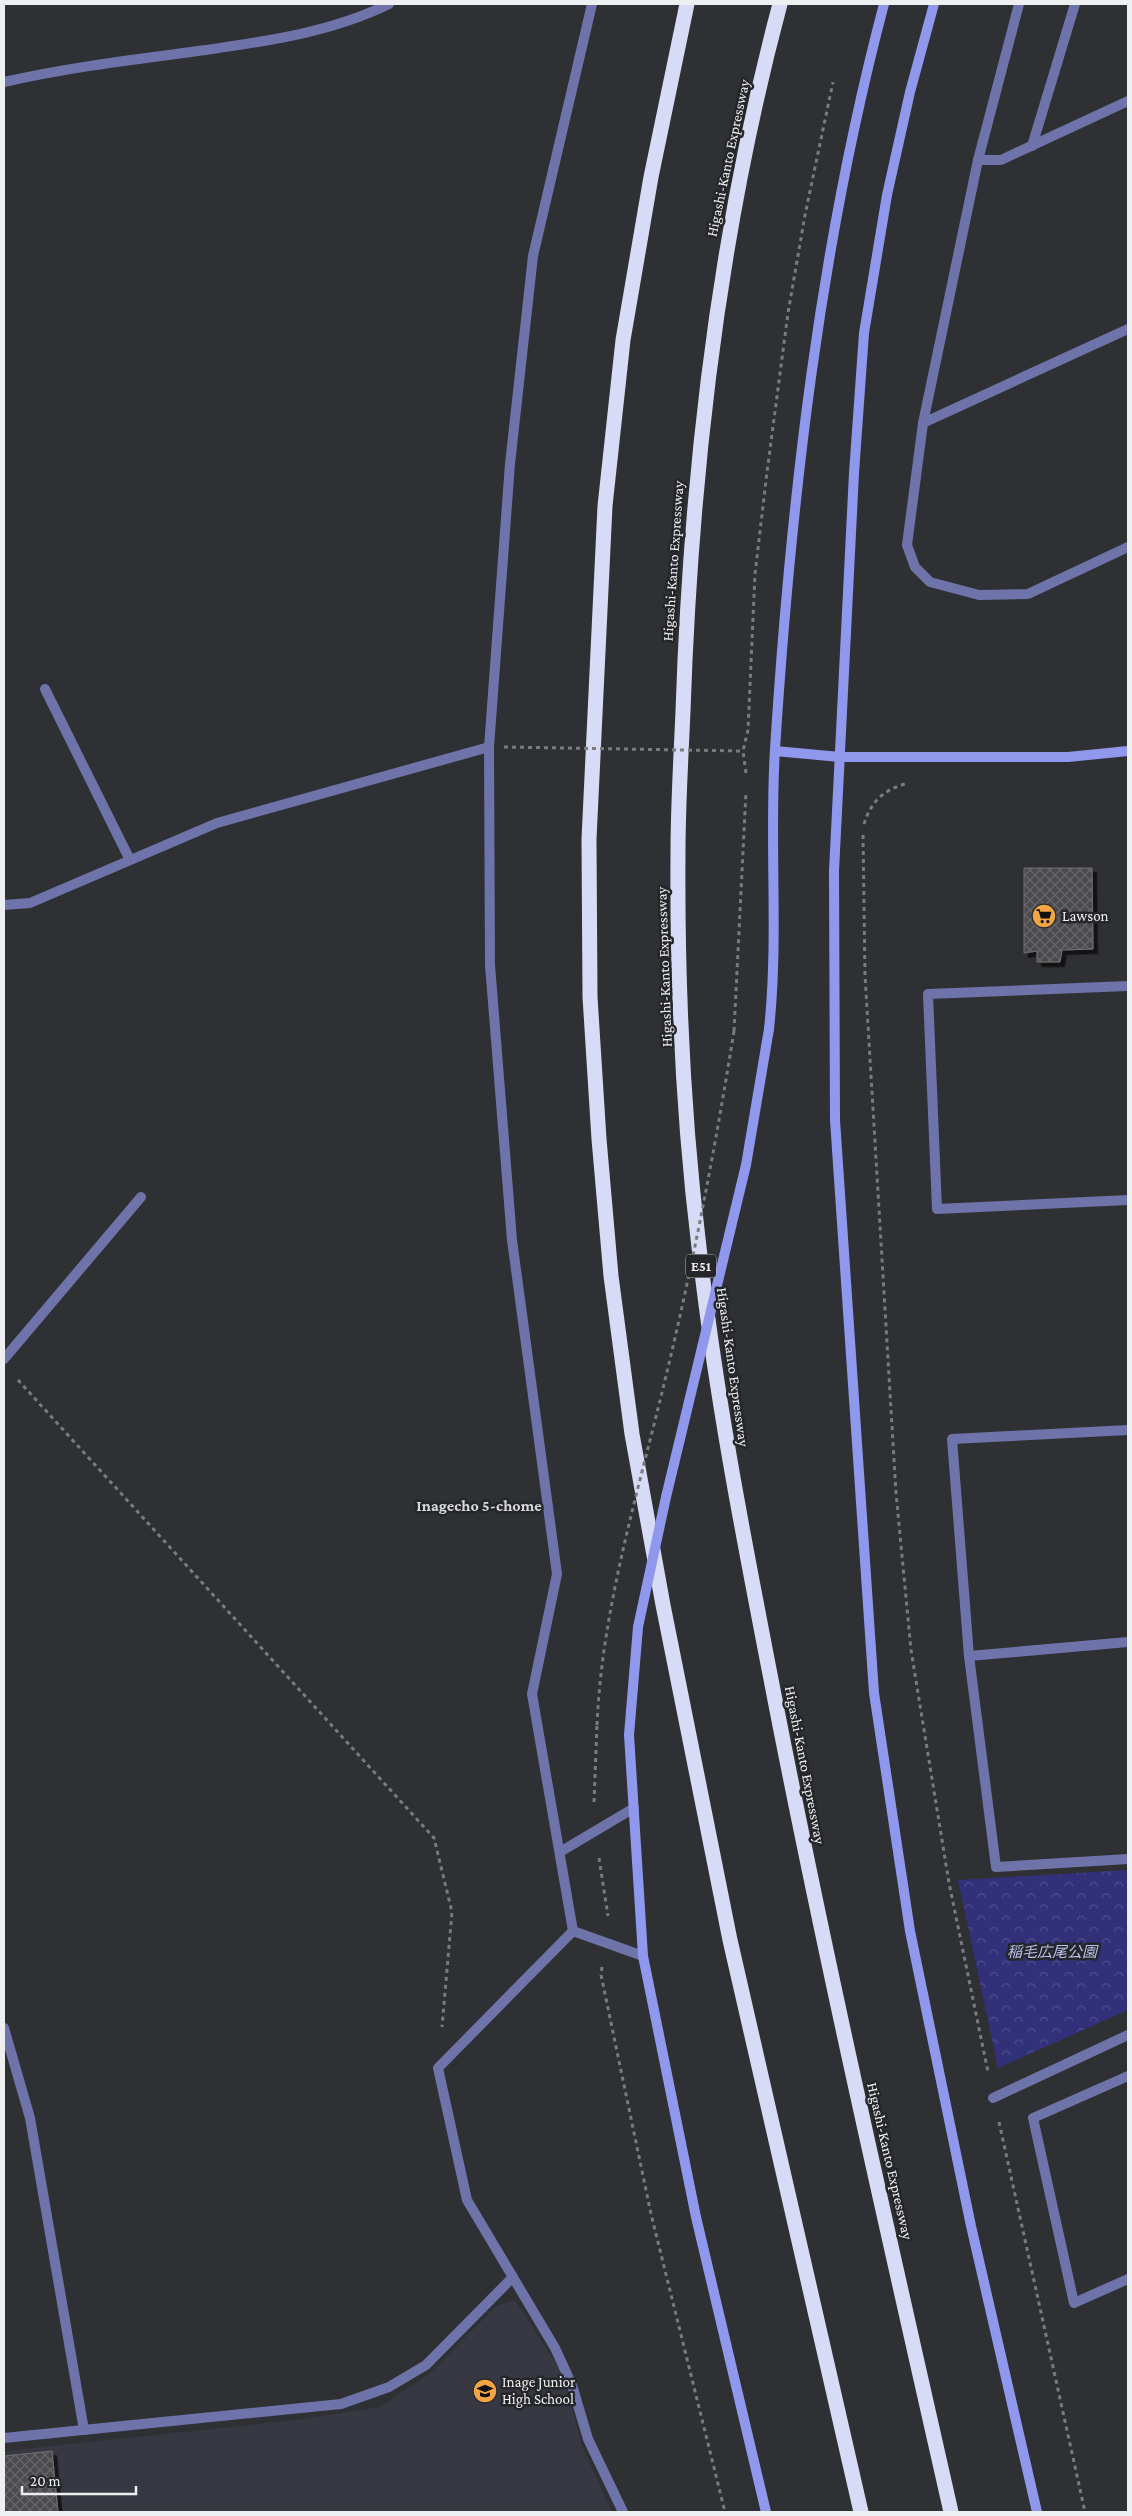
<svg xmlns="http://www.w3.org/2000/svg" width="1132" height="2516" viewBox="0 0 1132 2516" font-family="'Crimson Pro','Noto Sans JP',serif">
<defs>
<pattern id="park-crowns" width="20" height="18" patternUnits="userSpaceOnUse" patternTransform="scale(1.25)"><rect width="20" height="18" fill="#313079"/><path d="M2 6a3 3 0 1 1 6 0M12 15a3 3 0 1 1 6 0" fill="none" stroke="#4f4e8c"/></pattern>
<pattern id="building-cross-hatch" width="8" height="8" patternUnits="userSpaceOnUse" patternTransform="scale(1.25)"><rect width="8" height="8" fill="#4c4c50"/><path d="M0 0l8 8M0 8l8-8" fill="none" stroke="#66666a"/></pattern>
<filter id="shadow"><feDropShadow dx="4.5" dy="4.5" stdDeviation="0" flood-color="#0009"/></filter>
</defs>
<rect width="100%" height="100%" fill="#2f3033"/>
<polygon fill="#373842" points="515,2300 563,2375 582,2446 612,2512 4,2512 4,2451 296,2420 380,2407 430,2373 496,2306"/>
<polygon fill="url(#park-crowns)" points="1128,1870 1128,2010 998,2068 958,1880"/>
<g fill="url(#building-cross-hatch)" stroke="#6e6f73" filter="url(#shadow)">
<polygon points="1024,868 1092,868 1093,949 1062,950 1060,962 1037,962 1037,951 1024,953"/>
<polygon points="52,2451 58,2512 4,2512 4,2456"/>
</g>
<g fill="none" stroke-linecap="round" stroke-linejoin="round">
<g stroke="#7a7b7e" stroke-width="3" stroke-dasharray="4 4" stroke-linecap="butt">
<polyline points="746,773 743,751 748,730 755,574 767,472 788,313 805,215 833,82"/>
<path d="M864,824C871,802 883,790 905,784"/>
<polyline points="863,835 865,975 896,1493 911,1650 949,1883 988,2072"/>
<polyline points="734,1031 746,792"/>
<polyline points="18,1380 434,1838 452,1912 442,2027"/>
<polyline points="594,1802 597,1725"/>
<polyline points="599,1858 608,1916"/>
<polyline points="602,1967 601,1975 651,2214 725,2512"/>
<polyline points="999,2122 1085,2512"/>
</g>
<g stroke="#6e73a9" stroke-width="10">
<polyline points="45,689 130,860"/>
<polyline points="4,905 30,903 217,823 489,747"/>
<polyline points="4,1359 141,1197"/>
<polyline points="4,2028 30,2118 84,2430"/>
</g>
<g stroke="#6e73a9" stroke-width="10">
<polyline points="592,4 533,256 510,464 489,747 490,965 512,1240 557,1574 532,1694 573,1931 643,1956"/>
<polyline points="1019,4 978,160 923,423 907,545 915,567 930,582 979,595 1028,594 1128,547"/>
<path d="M4,82C70,67 138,59 206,50C268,41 332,32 389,4"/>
<polyline points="1032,146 1075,4"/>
<polyline points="978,160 1001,160 1128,101"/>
<polyline points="923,423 1128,329"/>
<polyline points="1128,986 928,994 937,1209 1128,1200"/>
<polyline points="1128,1430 952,1439 969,1656 996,1867 1128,1859"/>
<polyline points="969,1656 1128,1642"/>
<polyline points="560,1852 634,1808"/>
<polyline points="573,1931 438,2068 467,2200 555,2348 572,2385 588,2439 623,2512"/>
<polyline points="1128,2076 1033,2118 1074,2303 1128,2279"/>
<polyline points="993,2098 1128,2035"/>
<polyline points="4,2438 341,2404 389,2387 426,2365 513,2277"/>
</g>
<g stroke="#9098ee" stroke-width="10">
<polyline points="934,4 910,92 887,195 864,333 854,473 834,871 835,1120 874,1693 910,1931 971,2226 1037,2512"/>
<polyline points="775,751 840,757 1068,757 1128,751"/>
<path d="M769,1029C779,936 769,842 775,749C791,499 820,246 884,4"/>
<polyline points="629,1735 643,1956 696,2217 766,2512"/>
</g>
<g stroke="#d7dbf6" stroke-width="15">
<polyline points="687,4 651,177 623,340 605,506 589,839 590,997 599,1139 611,1276 632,1434 663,1605 730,1940 861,2512"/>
<path d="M780,4C718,235 691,472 683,711C681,758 678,805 678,852C677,983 683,1117 699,1247C716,1400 746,1550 775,1700C828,1972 890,2242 951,2512"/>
</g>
<g stroke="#7a7b7e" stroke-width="3" stroke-dasharray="4 4" stroke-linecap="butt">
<polyline points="504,747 743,751"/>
<path d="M597,1725C602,1608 638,1493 665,1380C693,1265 715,1149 734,1031"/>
</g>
<polyline stroke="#9098ee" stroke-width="10" points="629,1735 638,1627 666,1497 746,1165 769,1029"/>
</g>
<defs>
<g id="supermarket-disc" transform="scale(1.25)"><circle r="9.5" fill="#f2a542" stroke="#252629"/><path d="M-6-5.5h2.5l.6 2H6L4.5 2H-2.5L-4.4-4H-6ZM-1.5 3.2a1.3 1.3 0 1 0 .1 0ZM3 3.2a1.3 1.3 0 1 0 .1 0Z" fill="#111"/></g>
<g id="school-disc" transform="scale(1.25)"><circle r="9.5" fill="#f2a542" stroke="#252629"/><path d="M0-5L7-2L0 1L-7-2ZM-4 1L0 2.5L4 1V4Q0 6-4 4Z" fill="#111"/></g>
</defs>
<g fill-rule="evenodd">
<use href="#supermarket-disc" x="1044" y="916"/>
<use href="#school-disc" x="485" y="2391"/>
</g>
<g text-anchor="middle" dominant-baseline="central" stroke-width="5" stroke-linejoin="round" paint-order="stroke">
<rect fill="#252629" stroke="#b2b3b5" stroke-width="1" x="686" y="1254.5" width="30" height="23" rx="4"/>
<g font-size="14" font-weight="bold" fill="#eeeff1">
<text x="701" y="1266">E51</text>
</g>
<g font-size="15" fill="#eeeff1" stroke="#252629">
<text transform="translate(728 158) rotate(-78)">Higashi-Kanto Expressway</text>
<text transform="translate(673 561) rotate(-86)">Higashi-Kanto Expressway</text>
<text transform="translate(664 967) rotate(-92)">Higashi-Kanto Expressway</text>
<text transform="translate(733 1367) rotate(82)">Higashi-Kanto Expressway</text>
<text transform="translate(805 1765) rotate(79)">Higashi-Kanto Expressway</text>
<text transform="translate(890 2161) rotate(77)">Higashi-Kanto Expressway</text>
</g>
<g font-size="15" fill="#eeeff1" stroke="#252629" text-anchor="start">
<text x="1062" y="916">Lawson</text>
<text x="502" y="2382">Inage Junior<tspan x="502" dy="17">High School</tspan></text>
</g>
<g font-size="15" font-style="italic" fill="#bcc2ee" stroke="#252629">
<text x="1052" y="1952">稲毛広尾公園</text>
</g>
<g font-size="16" font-weight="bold" fill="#d7d8dd" stroke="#252629">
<text x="479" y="1505">Inagecho 5-chome</text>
</g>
</g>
<rect width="1132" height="2516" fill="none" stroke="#eeeff1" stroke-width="10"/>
<path d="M22 2486v8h114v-8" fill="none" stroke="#eeeff1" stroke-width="2.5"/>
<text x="30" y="2486" font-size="15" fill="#eeeff1" stroke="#252629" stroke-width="4" paint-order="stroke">20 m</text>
</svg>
